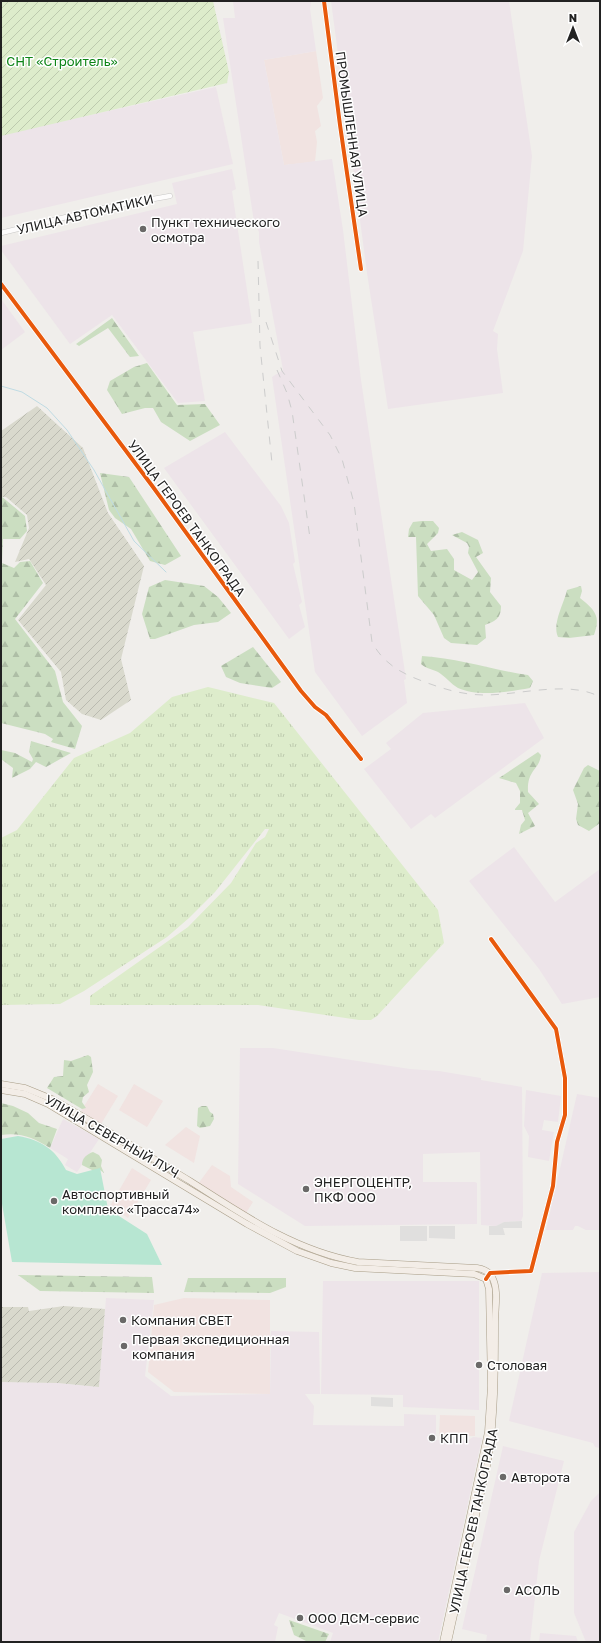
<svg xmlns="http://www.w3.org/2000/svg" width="601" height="1643" viewBox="0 0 601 1643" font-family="'Golos Text',sans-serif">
<defs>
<pattern id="construction-furrows" width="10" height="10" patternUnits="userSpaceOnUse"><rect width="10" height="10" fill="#d9d9cd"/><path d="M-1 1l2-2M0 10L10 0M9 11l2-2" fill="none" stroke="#babab0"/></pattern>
<pattern id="grass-tufts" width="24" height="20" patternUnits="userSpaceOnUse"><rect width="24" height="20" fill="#ddeccb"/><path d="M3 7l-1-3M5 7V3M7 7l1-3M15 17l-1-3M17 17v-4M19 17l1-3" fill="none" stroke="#bdcaae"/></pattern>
<pattern id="forest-firs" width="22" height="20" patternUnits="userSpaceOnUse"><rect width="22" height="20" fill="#cbdec1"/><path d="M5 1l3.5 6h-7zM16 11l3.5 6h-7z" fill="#aebea6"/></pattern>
<pattern id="garden-furrows" width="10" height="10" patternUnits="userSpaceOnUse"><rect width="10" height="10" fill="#ddeccb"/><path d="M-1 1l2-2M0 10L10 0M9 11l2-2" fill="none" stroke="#bdcaae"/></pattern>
</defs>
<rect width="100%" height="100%" fill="#f0eeeb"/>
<g fill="#f1e3e1">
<polygon points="316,51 323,98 317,106 321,126 315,131 317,142 315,162 284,165 264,60"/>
<polygon points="98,1084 118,1096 101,1124 81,1111"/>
<polygon points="134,1084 163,1101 147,1127 119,1110"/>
<polygon points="186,1127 200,1136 194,1163 165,1145"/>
<polygon points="212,1165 230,1176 231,1187 253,1202 246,1213 198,1184"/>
<polygon points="132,1168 151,1180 128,1218 110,1206"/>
<polygon points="184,1298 270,1300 270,1394 174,1392 148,1372 154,1305"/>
<polygon points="440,1415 475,1416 475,1436 439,1436"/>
</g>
<g fill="#ede4e9">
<polygon points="233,1 311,1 310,9 316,51 264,60 284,165 332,159 343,230 361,380 406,679 404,680 407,703 362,736 315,672 272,377 283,370 259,242 259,232 254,222 223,18 235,18"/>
<polygon points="331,1 509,1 532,156 523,251 493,331 498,334 497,349 503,393 388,409 367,273"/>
<polygon points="216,87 233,164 1,218 1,135"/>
<polygon points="232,169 236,189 232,191 252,323 193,332 205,401 178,403 112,315 70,344 1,250 1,246 177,204 172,183"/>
<polygon points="1,299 25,332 1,350"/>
<polygon points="225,432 281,506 289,523 295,562 293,564 302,602 299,605 305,627 289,639 164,468"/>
<polygon points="525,703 544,738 435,818 431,814 411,829 364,769 391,749 386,743 423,713"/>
<polygon points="514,847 555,902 600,869 600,997 562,1004 539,969 469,881"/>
<polygon points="240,1048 273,1048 410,1069 439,1071 481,1078 481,1080 522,1087 523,1216 521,1221 504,1222 496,1226 481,1225 480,1152 423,1154 423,1182 475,1182 477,1183 477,1224 305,1226 238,1184"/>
<polygon points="526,1090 561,1096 558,1122 544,1120 542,1130 554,1132 549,1161 528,1157 529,1136 524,1126"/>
<polygon points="577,1094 600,1098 600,1230 586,1230 578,1226 575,1226 573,1230 546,1230"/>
<polygon points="63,1119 99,1139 77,1172 65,1165 68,1159 50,1148"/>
<polygon points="600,1272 600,1448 595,1447 593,1443 509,1421 542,1273"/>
<polygon points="323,1281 479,1281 479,1410 403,1407 403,1395 321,1394"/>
<polygon points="106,1298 154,1300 145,1376 171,1396 270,1394 271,1331 319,1332 320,1394 305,1394 314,1406 313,1425 404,1426 404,1414 436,1415 436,1440 467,1441 473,1437 482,1438 438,1642 330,1642 333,1633 279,1613 274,1625 278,1627 275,1642 1,1642 1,1382 58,1383 99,1387"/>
<polygon points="503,1446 564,1461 539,1561 530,1642 486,1642 487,1635 462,1629"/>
<polygon points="600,1492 600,1642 586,1642 574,1613 574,1532 591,1501"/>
<polygon points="540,1633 576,1636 578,1642 539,1642"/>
</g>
<g fill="url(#construction-furrows)">
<polygon points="37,406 83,448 108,513 144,566 121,659 131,700 101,720 82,714 66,700 61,672 18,620 46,585 29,559 15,562 29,528 27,515 6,497 1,497 1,431"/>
<polygon points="64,1306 105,1309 99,1387 58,1383 1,1382 1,1307 28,1307 29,1311"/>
</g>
<polygon fill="url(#grass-tufts)" points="208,687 274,703 438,910 444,943 377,1016 371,1020 359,1020 258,1005 90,1005 90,996 188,927 231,883 256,843 265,837 269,829 265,829 215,892 189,918 167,937 84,991 60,1004 1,1005 1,838 17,830 74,758 130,733 172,697"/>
<g fill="url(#forest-firs)">
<polygon points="112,318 139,356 130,357 108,328 79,346 76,344"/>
<polygon points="147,363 177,405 205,404 220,425 190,441 161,422 153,408 145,408 122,414 107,390 110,381 134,367"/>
<polygon points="100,473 129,477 181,556 165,565 150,561 131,529 115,518 109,510"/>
<polygon points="1,496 25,516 27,531 20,539 3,539 2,563 14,568 20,562 30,561 43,583 15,619 55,671 63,702 82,726 75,749 51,742 53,739 45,734 1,723"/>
<path d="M422,521H433L439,528L438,533L427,544L431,551L447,549L454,559V570L472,580L478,572L468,553L469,547L467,543L452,535L462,532L478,540L483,553L476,557L491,578L490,592L501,606C501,619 495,621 485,625L486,638L477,645L451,643L444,638L434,615L418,596L416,537H408L409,529L413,522Z"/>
<polygon points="165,580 204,586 218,597 231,613 218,622 194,625 155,639 150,639 142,614 149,587"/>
<path d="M581,586L582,591L580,598C595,610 601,616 594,635L569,638L558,637C552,623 564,604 567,590Z"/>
<polygon points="253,647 281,682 272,688 240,683 226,677 221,666"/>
<path d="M422,656C458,658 493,670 528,675L533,681L530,688C508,692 478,697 458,688C451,684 445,676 438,672C432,669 427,669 421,664Z"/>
<polygon points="31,741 71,753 46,767 36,762 30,769 12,778 13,768 1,759 1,750 15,753 32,762 33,759 29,752"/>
<path d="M538,752L541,755C539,771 527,769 528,792L539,804L528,813L535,826L519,834L521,825L525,820L522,810H515V809L520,803V791L516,783L499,778Z"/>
<polygon points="588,765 600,771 600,823 589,831 578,825 576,819 578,804 573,790 584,768"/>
<polygon points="88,1055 91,1057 93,1072 87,1085 89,1092 83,1097 82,1102 86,1108 82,1109 47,1088 54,1077 63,1076 64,1060 71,1061"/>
<path d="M1,1103L13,1106L28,1113L39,1123L57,1129L50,1148C34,1138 21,1132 1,1135Z"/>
<polygon points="202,1106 207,1106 210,1112 213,1114 214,1119 210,1126 200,1128 197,1126 198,1108"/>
<path d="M93,1152L99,1155L102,1160L101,1166L104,1173L100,1170L94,1171L82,1165C82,1158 87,1154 93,1152Z"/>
<polygon points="18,1275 152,1277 154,1293 40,1291"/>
<polygon points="188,1278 286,1278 286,1287 270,1293 184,1292"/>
<polygon points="289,1620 329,1634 325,1642 308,1642 294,1635"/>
</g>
<polygon fill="url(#garden-furrows)" points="1,1 213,1 229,72 227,83 1,136"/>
<path fill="#b7e6d2" d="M18,1136C41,1140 55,1149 66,1170L77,1174L100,1168L108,1209L147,1234L162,1265L12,1262L1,1198V1139Z"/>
<g fill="#e0dfde">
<polygon points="522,1221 522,1228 503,1228 505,1235 489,1235 489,1226 496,1226 504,1222"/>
<rect x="400" y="1226" width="27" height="15"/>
<polygon points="429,1226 455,1226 455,1239 429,1238"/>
<polygon points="371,1397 393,1398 393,1407 371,1406"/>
</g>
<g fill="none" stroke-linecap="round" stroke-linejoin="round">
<polyline stroke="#bfdbe3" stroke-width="1" points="1,386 22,392 47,408 67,430 94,470 134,541 166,572"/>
<g stroke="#c9c8c7" stroke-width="5.5">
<g id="minor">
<polyline points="324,1 340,125 361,269"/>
<polyline points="1,233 103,208 170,196"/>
<polyline points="1,284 153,487 301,691 315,707 326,715 361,759"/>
<polyline points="488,1275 490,1273 531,1271 553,1186 557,1142 565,1115 565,1078 556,1029 491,939"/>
</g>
</g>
<g stroke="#a79c86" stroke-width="7">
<g id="major">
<path d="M1,1084L25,1088L52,1099C99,1125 144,1153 190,1181C243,1215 295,1251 358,1262L477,1268C483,1269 489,1271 492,1277C499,1289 495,1309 495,1323C495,1369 495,1414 488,1461L448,1642"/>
<polyline points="1,1090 25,1094 48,1104 247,1224 297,1251 331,1263 355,1268 474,1274 486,1279 489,1289 491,1386 488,1432 443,1642"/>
</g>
</g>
<use href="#minor" stroke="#fdfcfc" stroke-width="4.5"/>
<use href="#major" stroke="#f3ede7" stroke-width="6"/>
<g stroke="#ccc" stroke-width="1" stroke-dasharray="8 8" stroke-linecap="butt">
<polyline points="258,261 260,346 272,463"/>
<path d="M266,322L282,371L330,435L342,459L354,503L372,642C382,661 397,671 417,679C440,688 461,695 485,695C520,695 569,680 600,697"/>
<polyline points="277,370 287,393 292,411 310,538"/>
</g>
<g stroke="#fff" stroke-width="6">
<g id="cycleway">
<polyline points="324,1 340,125 361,269"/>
<polyline points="1,284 153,487 301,691 315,707 326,715 361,759"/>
<polyline points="486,1279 490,1273 531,1271 553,1186 557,1142 565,1115 565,1078 556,1029 491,939"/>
</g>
</g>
<use href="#cycleway" stroke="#e8590c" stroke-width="4"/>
</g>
<g fill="#6a6968" stroke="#fff" stroke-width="1.5">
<circle cx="143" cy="229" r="4"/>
<circle cx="306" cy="1189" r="4"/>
<circle cx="54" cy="1201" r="4"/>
<circle cx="123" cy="1320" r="4"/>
<circle cx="124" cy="1346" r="4"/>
<circle cx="479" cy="1365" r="4"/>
<circle cx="432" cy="1438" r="4"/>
<circle cx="503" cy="1477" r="4"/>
<circle cx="507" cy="1590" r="4"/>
<circle cx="300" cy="1618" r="4"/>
</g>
<g text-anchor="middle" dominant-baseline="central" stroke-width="3" stroke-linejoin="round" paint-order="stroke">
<g font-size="13" fill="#0c8416" stroke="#fff">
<text x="62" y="61">СНТ «Строитель»</text>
</g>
<g font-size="13" fill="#222" stroke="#fff">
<text transform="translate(352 134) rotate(82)">ПРОМЫШЛЕННАЯ УЛИЦА</text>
<text transform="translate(85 214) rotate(-13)">УЛИЦА АВТОМАТИКИ</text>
<text transform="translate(187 518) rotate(54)">УЛИЦА ГЕРОЕВ ТАНКОГРАДА</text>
<text transform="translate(112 1136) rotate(30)">УЛИЦА СЕВЕРНЫЙ ЛУЧ</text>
<text transform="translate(473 1521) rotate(-78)">УЛИЦА ГЕРОЕВ ТАНКОГРАДА</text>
</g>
<g font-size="13" fill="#222" stroke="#fff" text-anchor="start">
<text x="151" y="222">Пункт технического<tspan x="151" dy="15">осмотра</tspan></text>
<text x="314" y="1182">ЭНЕРГОЦЕНТР,<tspan x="314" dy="15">ПКФ ООО</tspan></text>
<text x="62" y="1194">Автоспортивный<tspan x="62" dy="15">комплекс «Трасса74»</tspan></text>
<text x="131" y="1320">Компания СВЕТ</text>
<text x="132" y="1339">Первая экспедиционная<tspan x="132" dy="15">компания</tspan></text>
<text x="487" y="1365">Столовая</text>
<text x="440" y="1438">КПП</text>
<text x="511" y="1477">Авторота</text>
<text x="515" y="1590">АСОЛЬ</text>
<text x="308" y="1618">ООО ДСМ-сервис</text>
</g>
</g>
<rect width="601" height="1643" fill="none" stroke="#222222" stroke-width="4"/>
<g transform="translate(573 28)" stroke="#ffffff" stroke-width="3" paint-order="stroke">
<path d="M0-3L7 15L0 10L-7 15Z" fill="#222222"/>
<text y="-6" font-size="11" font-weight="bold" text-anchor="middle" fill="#222222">N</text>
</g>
</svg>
